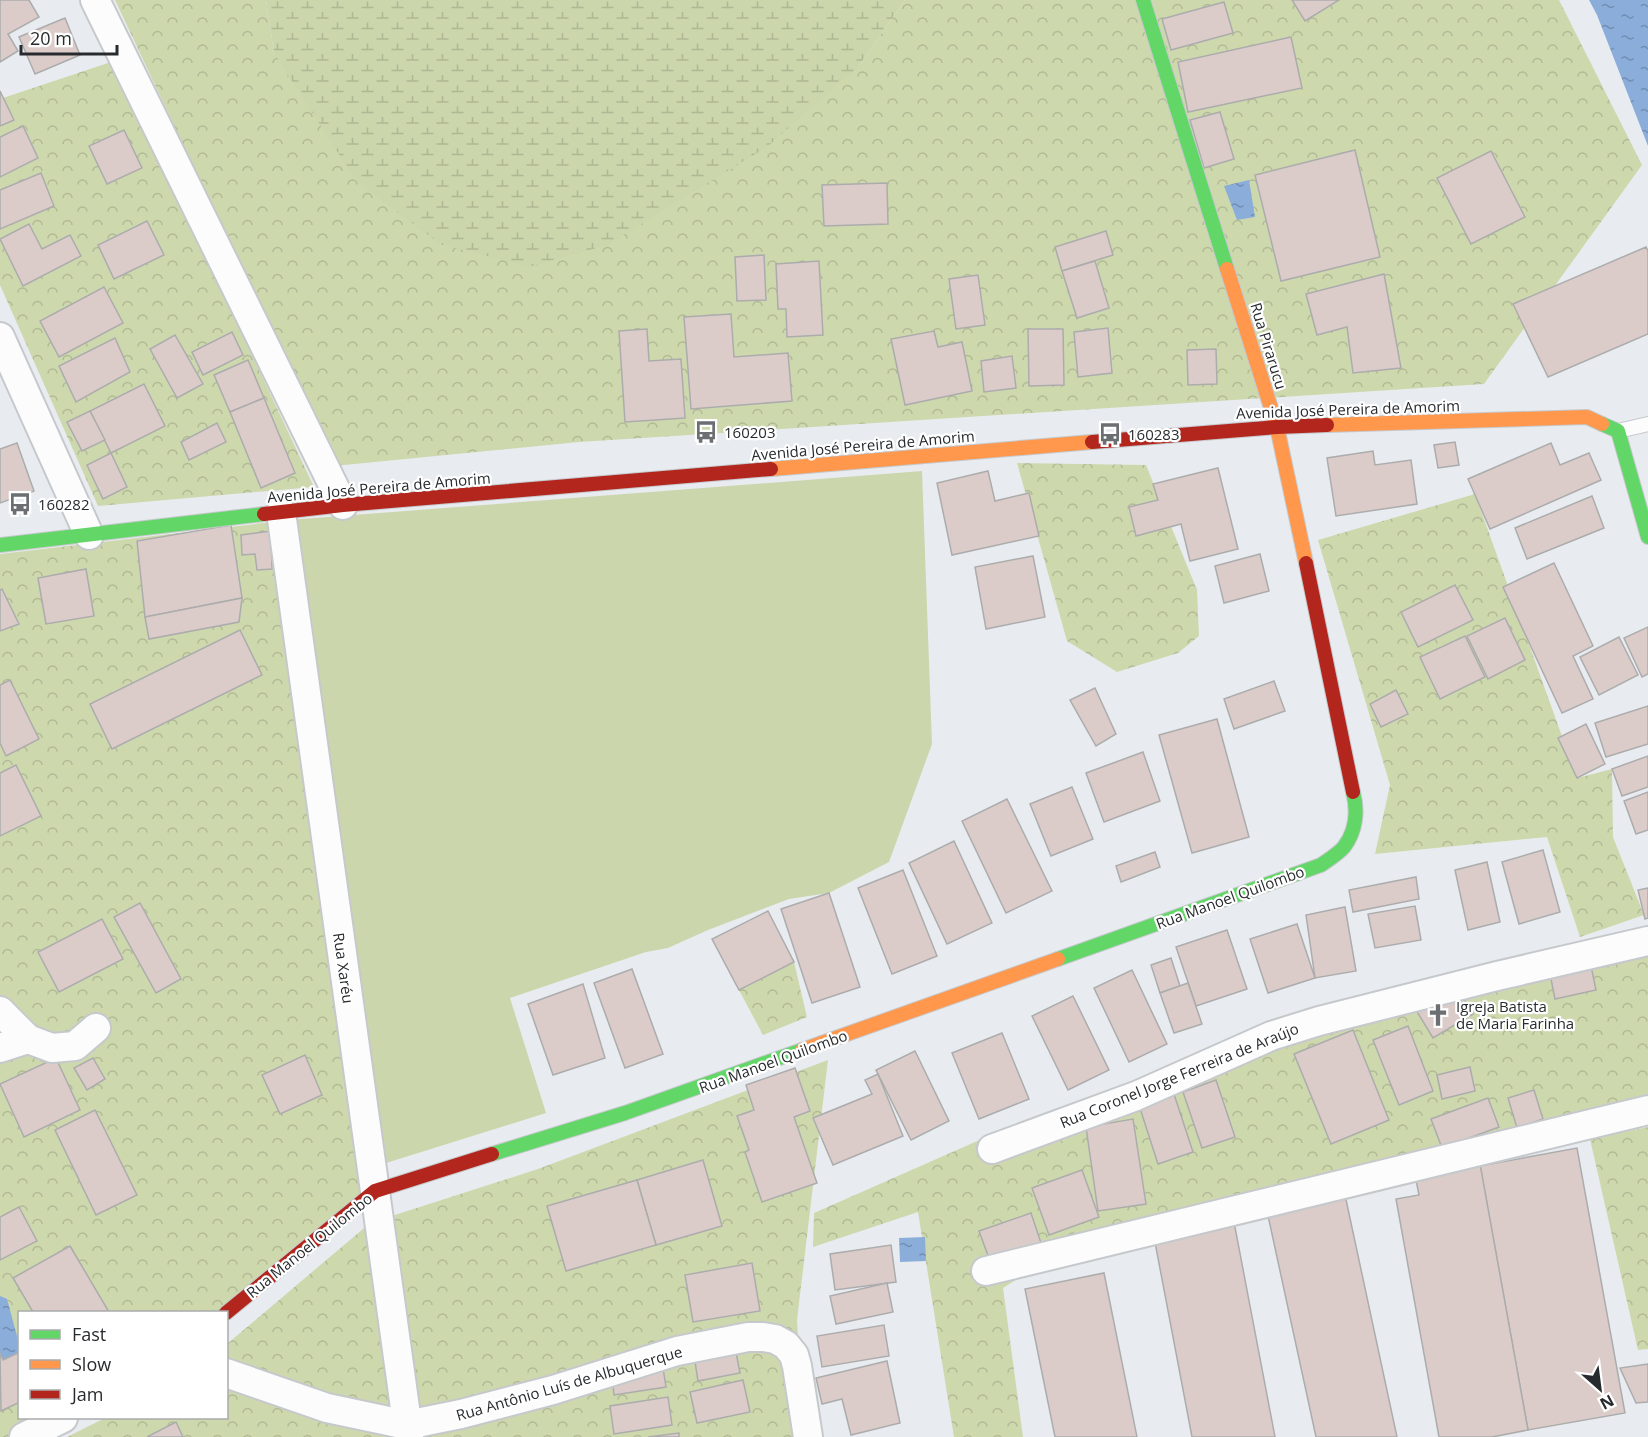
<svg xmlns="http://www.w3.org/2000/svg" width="1648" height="1437" viewBox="0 0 1648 1437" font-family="'Open Sans',sans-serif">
<defs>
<pattern id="forest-crowns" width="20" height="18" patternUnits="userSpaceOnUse" patternTransform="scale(1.5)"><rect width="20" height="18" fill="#ced8ad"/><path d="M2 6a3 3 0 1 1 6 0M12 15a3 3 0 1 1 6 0" fill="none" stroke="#b1ba95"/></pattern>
<pattern id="wetland-marsh" width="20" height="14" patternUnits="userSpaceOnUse" patternTransform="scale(1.5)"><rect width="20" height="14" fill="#ccd6ac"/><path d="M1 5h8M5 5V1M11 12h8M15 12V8" fill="none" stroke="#afb894"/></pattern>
<pattern id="water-ripples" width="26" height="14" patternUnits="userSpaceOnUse" patternTransform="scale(1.5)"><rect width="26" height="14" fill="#8aadda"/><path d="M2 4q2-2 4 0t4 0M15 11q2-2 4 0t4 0" fill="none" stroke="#718db1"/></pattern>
</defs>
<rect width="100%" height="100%" fill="#e8ecf0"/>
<polygon fill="#ccd6ac" points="922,471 932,744 889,862 829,893 789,899 708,930 668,948 646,952 510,998 546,1113 383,1164 289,520"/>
<g fill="url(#forest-crowns)">
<polygon points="115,0 266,0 274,53 858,67 905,0 1559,0 1642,165 1484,384 579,442 334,466"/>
<polygon points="114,61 314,487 98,506 0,285 0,99"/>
<polygon points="1017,463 1146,465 1197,590 1199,636 1178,653 1117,672 1067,641"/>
<polygon points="1475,494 1577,778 1612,769 1613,837 1644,915 1580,937 1547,837 1375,854 1390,785 1318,540"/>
<polygon points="272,522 370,1196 223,1312 20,1312 20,1418 50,1418 11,1437 0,1437 0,554"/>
<polygon points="1648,954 1648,1094 1091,1232 1003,1288 1023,1437 954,1437 918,1212 813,1247 814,1213 1000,1131 1277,1043"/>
<polygon points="794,962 807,1017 763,1035 739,990"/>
<polygon points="828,1060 797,1320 804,1437 67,1437 105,1418 226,1418 227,1344 370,1223 538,1169"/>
<polygon points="1648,1127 1648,1349 1638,1350 1590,1139"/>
</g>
<polygon fill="url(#wetland-marsh)" points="266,0 905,0 858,67 767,147 607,245 529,267 440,244 356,181 274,53"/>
<g fill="url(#water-ripples)">
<polygon points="1589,0 1648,0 1648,146 1597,15"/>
<polygon points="1249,180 1255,217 1237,220 1224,186"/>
<polygon points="925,1237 926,1261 900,1262 899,1238"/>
<polygon points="0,1296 7,1299 20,1347 19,1352 3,1360 0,1353"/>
</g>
<g fill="#dbccc9" stroke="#acacad" stroke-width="1.5">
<polygon points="0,0 29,0 39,17 8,34 18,51 0,62"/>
<polygon points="1292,0 1339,0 1305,21"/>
<polygon points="1224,2 1233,33 1171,50 1162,19"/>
<polygon points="65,18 80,55 35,74 19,37"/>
<polygon points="1291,37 1302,88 1188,112 1178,62"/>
<polygon points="0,91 14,120 0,126"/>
<polygon points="1220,112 1234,159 1204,168 1190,120"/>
<polygon points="23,126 38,158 0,177 0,137"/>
<polygon points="124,130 142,168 107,184 89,146"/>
<polygon points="1355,150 1380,257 1281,281 1255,175"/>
<polygon points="1491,151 1525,217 1471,244 1437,178"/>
<polygon points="41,173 54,206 0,229 0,190"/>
<polygon points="887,183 888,224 824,226 822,185"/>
<polygon points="147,221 164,255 114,279 98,245"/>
<polygon points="29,224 42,249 70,235 81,256 23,286 0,239"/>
<polygon points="1106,231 1113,255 1062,271 1055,247"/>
<polygon points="1646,247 1648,251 1648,334 1548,377 1513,304"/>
<polygon points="764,255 766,300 737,301 735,257"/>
<polygon points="819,261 823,335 787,337 786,309 778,309 776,264"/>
<polygon points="1095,261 1109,308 1077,318 1062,271"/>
<polygon points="1384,274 1401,368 1353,373 1347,327 1317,335 1306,294"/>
<polygon points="978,275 985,325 956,329 949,279"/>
<polygon points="104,287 123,323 59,357 40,321"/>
<polygon points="731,314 734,357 788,353 792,401 691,409 684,317"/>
<polygon points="1108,328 1112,373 1078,377 1074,332"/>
<polygon points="647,329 649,361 681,359 685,418 625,422 619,331"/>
<polygon points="1028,329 1063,329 1064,385 1029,386"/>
<polygon points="934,331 938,347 962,342 972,391 905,405 891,339"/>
<polygon points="232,332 243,355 203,375 192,352"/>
<polygon points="175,335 203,384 177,398 150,349"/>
<polygon points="115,338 130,372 76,402 59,366"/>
<polygon points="1216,349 1217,384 1188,385 1187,350"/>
<polygon points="1012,356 1016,388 984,392 981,361"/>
<polygon points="248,360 264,398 230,412 214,375"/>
<polygon points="144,384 165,426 111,453 90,411"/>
<polygon points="264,398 295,473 261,488 230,412"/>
<polygon points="90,411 105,440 82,451 67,422"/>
<polygon points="217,423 226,442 189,460 181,442"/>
<polygon points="1455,442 1459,465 1438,468 1434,445"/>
<polygon points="17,443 34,491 0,503 0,449"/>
<polygon points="1551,443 1560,465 1589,453 1601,480 1490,529 1468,479"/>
<polygon points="1373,451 1375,465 1411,460 1417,504 1336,516 1327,458"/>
<polygon points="111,453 127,487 103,499 87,465"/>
<polygon points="1218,468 1238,549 1190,561 1181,524 1136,536 1129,507 1158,500 1153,484"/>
<polygon points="988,471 995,501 1029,493 1039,536 952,555 937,483"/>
<polygon points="1592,496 1604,528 1527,559 1515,528"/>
<polygon points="231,525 242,598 145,617 137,541"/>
<polygon points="271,531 272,569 257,570 255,554 242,555 241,535"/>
<polygon points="1260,554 1269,591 1224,603 1215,566"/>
<polygon points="1033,556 1045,617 986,629 975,567"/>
<polygon points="1554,563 1593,646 1573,656 1593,699 1562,713 1503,587"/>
<polygon points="86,569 94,616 46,624 38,578"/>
<polygon points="1455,585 1473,620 1418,647 1401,612"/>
<polygon points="2,589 19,624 0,631 0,590"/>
<polygon points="242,598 239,622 149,639 145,617"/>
<polygon points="1505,618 1525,660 1488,679 1467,636"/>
<polygon points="1648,627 1648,674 1642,677 1624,638"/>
<polygon points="240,630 262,675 112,749 90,704"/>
<polygon points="1465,636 1485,677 1440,699 1420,657"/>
<polygon points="1619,637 1638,675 1599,695 1580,657"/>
<polygon points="10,680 39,739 6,756 0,743 0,685"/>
<polygon points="1274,681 1285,711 1234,729 1224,699"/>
<polygon points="1095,688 1116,734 1096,746 1070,700"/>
<polygon points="1396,690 1408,714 1381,727 1370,704"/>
<polygon points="1648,706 1648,744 1606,757 1595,723"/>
<polygon points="1217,719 1249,837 1192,853 1159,735"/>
<polygon points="1586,724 1605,764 1577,778 1558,738"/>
<polygon points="1143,752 1160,801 1104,822 1086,773"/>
<polygon points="1648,756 1648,787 1622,796 1612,769"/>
<polygon points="16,765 41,816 0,836 0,773"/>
<polygon points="1072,787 1093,839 1051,856 1030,804"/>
<polygon points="1648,792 1648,830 1636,834 1624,801"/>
<polygon points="1007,799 1052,891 1006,913 962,821"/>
<polygon points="954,841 992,923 947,944 909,863"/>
<polygon points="1543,850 1560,912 1519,924 1502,862"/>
<polygon points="1155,852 1160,867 1121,882 1116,866"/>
<polygon points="1487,862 1500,922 1468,930 1455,870"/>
<polygon points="903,870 937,956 892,974 858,888"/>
<polygon points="1416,877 1419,899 1353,912 1349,890"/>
<polygon points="1648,888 1648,918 1645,919 1638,890"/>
<polygon points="829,893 860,987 812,1003 781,909"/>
<polygon points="140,903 181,979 156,993 114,917"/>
<polygon points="1415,906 1421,940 1375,948 1368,914"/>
<polygon points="1345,907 1356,971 1315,978 1306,915"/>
<polygon points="768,911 794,962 739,990 712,939"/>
<polygon points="102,919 123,959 59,992 38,952"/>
<polygon points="1297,924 1315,978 1268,993 1250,939"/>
<polygon points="1227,930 1247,989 1196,1006 1176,947"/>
<polygon points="1171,958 1180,986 1160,993 1151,965"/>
<polygon points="1590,961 1596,990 1555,999 1549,969"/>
<polygon points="632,969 663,1054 625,1068 594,983"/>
<polygon points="1132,970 1167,1044 1129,1062 1094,988"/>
<polygon points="1188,983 1202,1024 1174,1033 1160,993"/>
<polygon points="583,984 605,1058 553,1075 528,1004"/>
<polygon points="1456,986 1473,1014 1433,1038 1416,1010"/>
<polygon points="1073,996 1109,1070 1068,1090 1032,1016"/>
<polygon points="1408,1026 1433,1091 1399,1105 1373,1040"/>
<polygon points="1353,1030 1389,1120 1331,1144 1294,1054"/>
<polygon points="1002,1033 1029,1099 979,1119 952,1053"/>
<polygon points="915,1051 949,1121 911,1140 876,1070"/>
<polygon points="305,1055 322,1095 280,1114 262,1075"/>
<polygon points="56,1058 80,1110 24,1137 0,1084"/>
<polygon points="93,1058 105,1079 87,1090 74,1068"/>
<polygon points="1470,1067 1475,1091 1442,1099 1437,1075"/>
<polygon points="795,1068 810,1111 794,1117 817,1183 762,1202 745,1152 749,1150 737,1116 754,1110 746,1085"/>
<polygon points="878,1074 903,1136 833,1165 813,1118 872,1094 865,1080"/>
<polygon points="1216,1080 1235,1137 1202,1148 1183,1092"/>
<polygon points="1534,1090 1543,1119 1517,1128 1508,1098"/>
<polygon points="1173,1091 1193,1152 1158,1164 1138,1102"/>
<polygon points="1488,1098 1499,1127 1442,1148 1431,1119"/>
<polygon points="95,1110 137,1195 96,1215 55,1130"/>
<polygon points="1133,1119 1146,1204 1098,1211 1086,1127"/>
<polygon points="1577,1148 1625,1413 1528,1430 1480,1166"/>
<polygon points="703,1160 722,1226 656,1245 637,1180"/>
<polygon points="1480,1164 1528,1430 1492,1437 1439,1437 1396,1199 1419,1195 1415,1175"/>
<polygon points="1082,1170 1099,1217 1049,1235 1032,1188"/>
<polygon points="637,1180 656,1245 566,1271 547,1206"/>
<polygon points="1345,1195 1397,1437 1316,1437 1267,1211"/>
<polygon points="19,1207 37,1241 0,1260 0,1217"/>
<polygon points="1031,1213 1041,1243 990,1261 979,1231"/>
<polygon points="1234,1222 1275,1437 1192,1437 1154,1237"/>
<polygon points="891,1245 896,1282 835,1290 830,1254"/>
<polygon points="70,1246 109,1312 33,1312 13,1278"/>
<polygon points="752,1263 760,1311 693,1322 685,1275"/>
<polygon points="1104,1273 1137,1437 1055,1437 1025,1289"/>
<polygon points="887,1283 893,1312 836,1324 830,1296"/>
<polygon points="884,1325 889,1356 822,1367 817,1336"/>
<polygon points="735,1347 740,1373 698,1381 694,1355"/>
<polygon points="20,1352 20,1402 1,1411 0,1353 3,1360"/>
<polygon points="887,1361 900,1423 851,1435 842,1399 822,1404 816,1378"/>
<polygon points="1648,1364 1648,1402 1636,1403 1620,1368"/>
<polygon points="663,1368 666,1387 614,1395 612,1376"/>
<polygon points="743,1380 750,1412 697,1423 690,1392"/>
<polygon points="668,1397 672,1425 614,1434 610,1406"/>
<polygon points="176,1422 183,1437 147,1437"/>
<polygon points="679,1433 679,1437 648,1437"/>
</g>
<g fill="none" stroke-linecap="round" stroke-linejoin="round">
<g stroke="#c6c9cc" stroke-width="16">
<polyline id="lane" points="1618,431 1648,424"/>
</g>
<g stroke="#c6c9cc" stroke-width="32">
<g id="street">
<polyline points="95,0 343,505"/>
<polyline points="0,337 89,535"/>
<polyline points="281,512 409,1437"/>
<polyline points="0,1011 28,1039 52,1048 75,1046 96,1028"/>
<polyline points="0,1048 28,1039"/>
<polyline points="992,1149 1136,1096 1271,1036 1319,1021 1497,976 1648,941"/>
<polyline points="986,1271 1648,1110"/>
<polyline points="226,1373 327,1408 407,1425 461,1414 553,1390 677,1351 748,1337 763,1337 775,1339 786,1345 794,1355 797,1366 808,1437"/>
<polyline points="24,1437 63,1418"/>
</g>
</g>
<g stroke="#c6c9cc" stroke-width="16">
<g id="fast">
<polyline points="1143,0 1227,269"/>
<polyline points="1602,424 1618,431 1648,537"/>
<polyline points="0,545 264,514"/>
<path d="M1058,959L1321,865C1328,860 1338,854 1344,847C1356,831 1358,811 1353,792"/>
<polyline points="492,1154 625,1113 802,1050"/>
</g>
</g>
<g stroke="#c6c9cc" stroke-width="16">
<g id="slow">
<polyline points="1227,269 1277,427 1306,563"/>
<polyline points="1327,425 1587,417 1602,424"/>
<polyline points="771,469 1092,442"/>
<polyline points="802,1050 1058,959"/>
</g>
</g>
<g stroke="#c6c9cc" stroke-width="16">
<g id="jam">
<polyline points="1092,442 1277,427 1327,425"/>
<polyline points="264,514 343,505 771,469"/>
<polyline points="1306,563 1353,792"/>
<polyline points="226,1313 375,1191 492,1154"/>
</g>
</g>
<use href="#lane" stroke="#fcfcfd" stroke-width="14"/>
<use href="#street" stroke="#fcfcfd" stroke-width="28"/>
<use href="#fast" stroke="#63d668" stroke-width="14"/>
<use href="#slow" stroke="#ff974d" stroke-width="14"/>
<use href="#jam" stroke="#b3261e" stroke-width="14"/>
</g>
<defs>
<g id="bus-bare" transform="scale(1.8)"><path d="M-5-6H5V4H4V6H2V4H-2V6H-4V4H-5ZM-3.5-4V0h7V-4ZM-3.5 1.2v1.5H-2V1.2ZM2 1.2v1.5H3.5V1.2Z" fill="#6b6f72" stroke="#fff" stroke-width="2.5" paint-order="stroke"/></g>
<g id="church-bare" transform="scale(1.8)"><path d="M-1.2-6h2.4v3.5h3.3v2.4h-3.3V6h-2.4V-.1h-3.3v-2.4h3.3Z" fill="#6b6f72" stroke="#fff" stroke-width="2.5" paint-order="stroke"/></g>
</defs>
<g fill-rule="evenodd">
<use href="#bus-bare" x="706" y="432"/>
<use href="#bus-bare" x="1110" y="434"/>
<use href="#bus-bare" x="20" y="504"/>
<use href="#church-bare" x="1438" y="1015"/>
</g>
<g text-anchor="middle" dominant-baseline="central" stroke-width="4.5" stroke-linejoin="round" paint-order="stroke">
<g font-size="15" fill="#282b2e" stroke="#fff">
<text transform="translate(1269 346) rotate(73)">Rua Pirarucu</text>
<text transform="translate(1348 409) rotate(-2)">Avenida José Pereira de Amorim</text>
<text transform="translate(863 445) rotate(-5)">Avenida José Pereira de Amorim</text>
<text transform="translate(379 487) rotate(-5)">Avenida José Pereira de Amorim</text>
<text transform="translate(1230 897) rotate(-20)">Rua Manoel Quilombo</text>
<text transform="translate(344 968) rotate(82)">Rua Xaréu</text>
<text transform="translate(773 1061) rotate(-20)">Rua Manoel Quilombo</text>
<text transform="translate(1179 1075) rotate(-22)">Rua Coronel Jorge Ferreira de Araújo</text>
<text transform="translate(309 1245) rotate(-39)">Rua Manoel Quilombo</text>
<text transform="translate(569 1383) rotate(-16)">Rua Antônio Luís de Albuquerque</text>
</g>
<g font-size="15" fill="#282b2e" stroke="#fff" text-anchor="start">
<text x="724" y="432">160203</text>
<text x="1128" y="434">160283</text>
<text x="38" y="504">160282</text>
<text x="1456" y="1006">Igreja Batista<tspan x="1456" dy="17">de Maria Farinha</tspan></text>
</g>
</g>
<rect x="18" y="1311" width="210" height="108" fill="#ffffff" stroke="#a9aaab" stroke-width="1.5"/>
<rect x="30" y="1330" width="30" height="9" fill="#63d668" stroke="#a9aaab" stroke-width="1.5"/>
<text x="72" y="1341" font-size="18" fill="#282b2e">Fast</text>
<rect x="30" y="1360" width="30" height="9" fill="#ff974d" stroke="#a9aaab" stroke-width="1.5"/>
<text x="72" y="1371" font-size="18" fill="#282b2e">Slow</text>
<rect x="30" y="1390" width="30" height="9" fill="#b3261e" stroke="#a9aaab" stroke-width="1.5"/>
<text x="72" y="1401" font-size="18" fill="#282b2e">Jam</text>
<g transform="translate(1600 1389) rotate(152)" stroke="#ffffff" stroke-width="4.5" paint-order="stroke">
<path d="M0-4.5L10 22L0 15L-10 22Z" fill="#282b2e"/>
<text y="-9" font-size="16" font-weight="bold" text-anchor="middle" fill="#282b2e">N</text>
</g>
<path d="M21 45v9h96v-9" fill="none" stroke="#282b2e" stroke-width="3"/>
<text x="30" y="45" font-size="18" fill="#282b2e" stroke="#ffffff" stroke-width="4.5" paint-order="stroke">20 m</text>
</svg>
